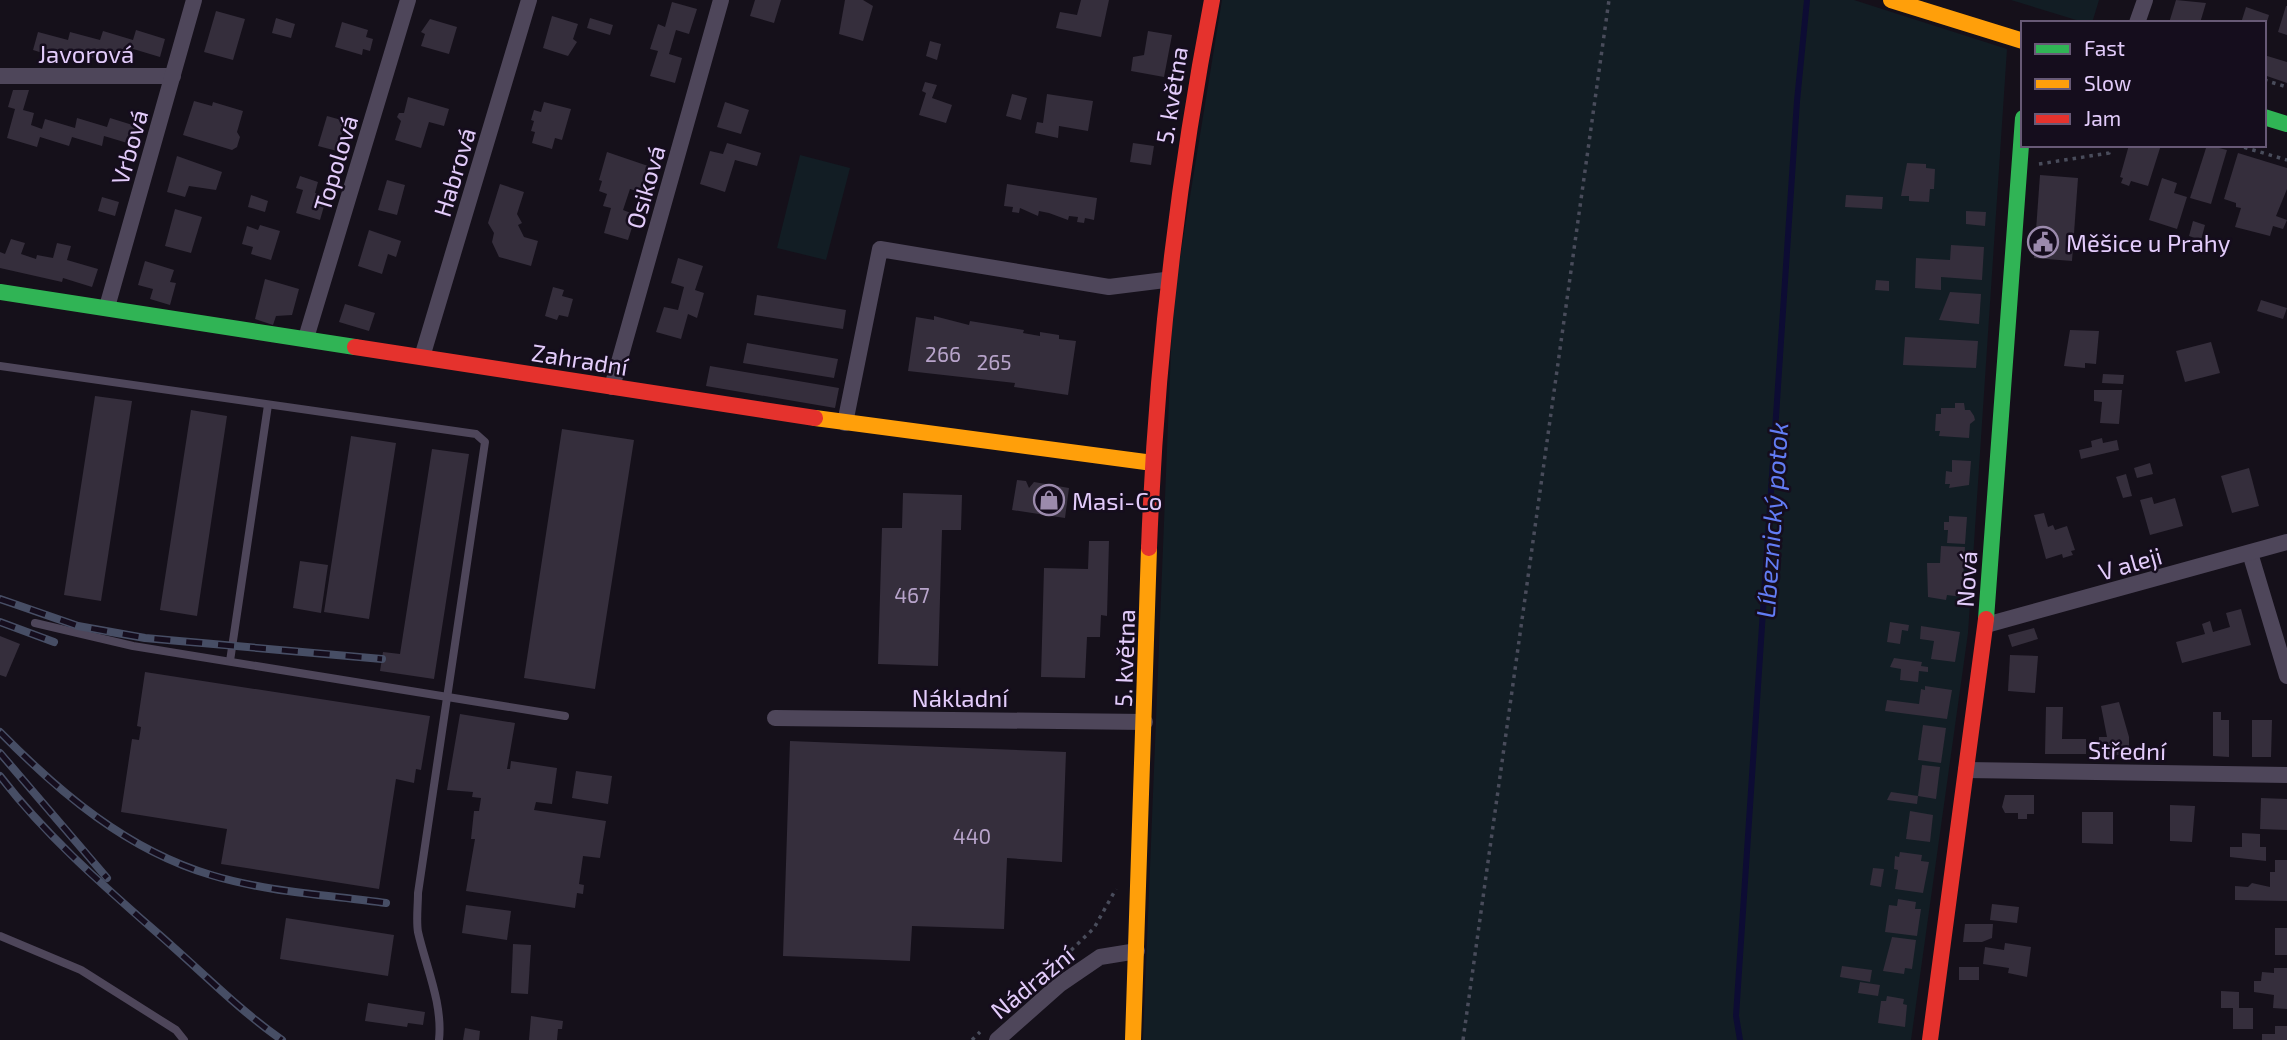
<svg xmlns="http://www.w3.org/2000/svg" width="2287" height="1040" viewBox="0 0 2287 1040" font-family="'Exo 2',sans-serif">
<rect width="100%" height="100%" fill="#15101a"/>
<g fill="#121d24">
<polygon points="1222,0 1854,0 2007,49 1968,633 1911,1040 1143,1040 1173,301"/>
<polygon points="2011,0 2099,0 2092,23 2086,23"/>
<polygon points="800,155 850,168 826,260 777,248"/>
</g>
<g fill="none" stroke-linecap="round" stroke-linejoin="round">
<polyline stroke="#0d0c34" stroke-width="6" points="1740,1040 1736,1016 1797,101 1807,0"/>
</g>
<g fill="#352e3c">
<polygon points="755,0 781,0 774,23 750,16"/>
<polygon points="845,0 863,0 873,6 863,41 839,34"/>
<polygon points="1081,0 1109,0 1101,37 1056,28 1060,12 1077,15"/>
<polygon points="2176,0 2206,3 2200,23 2169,23"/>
<polygon points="672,2 697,9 689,34 676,30 669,54 682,58 675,83 650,76 658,51 650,49 658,24 665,27"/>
<polygon points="2286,6 2287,6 2287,35 2278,32"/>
<polygon points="2246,7 2269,15 2265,29 2264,23 2241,23"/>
<polygon points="216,11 245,19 233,60 204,52"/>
<polygon points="552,16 578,24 573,39 577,42 568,56 543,48"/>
<polygon points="276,18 295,24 291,38 272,33"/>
<polygon points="590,18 613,25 610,35 587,28"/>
<polygon points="430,19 457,27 449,54 421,46 425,34 421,32"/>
<polygon points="342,22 368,30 366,37 373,39 370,51 363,49 362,55 335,47"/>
<polygon points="136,30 165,39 160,57 130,48 127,58 97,49 95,58 65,50 62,59 33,50 38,32 68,40 70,32 100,40 103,31 133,40"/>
<polygon points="1148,31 1172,35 1164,77 1131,71 1133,57 1144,55"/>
<polygon points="930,41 941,44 937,60 926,56"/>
<polygon points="2264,55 2287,62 2287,83 2264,75"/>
<polygon points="925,82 937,85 932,98 952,105 946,123 919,115 926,93 922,91"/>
<polygon points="13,90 29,90 23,110 34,113 31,125 42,129 45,119 75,128 77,118 107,127 110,118 139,127 134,145 104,136 102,146 72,137 69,146 40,137 37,147 7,138 15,109 8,107"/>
<polygon points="1012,94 1027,98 1021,120 1006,116"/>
<polygon points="1047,94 1093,101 1088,131 1059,126 1058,138 1035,133 1037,122 1043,123"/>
<polygon points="408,97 449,109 444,126 429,122 421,148 395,140 401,121 397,117 399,113 404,113"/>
<polygon points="194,101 212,106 213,102 243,111 237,132 240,137 237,147 232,150 183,135"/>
<polygon points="544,102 571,109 562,140 555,138 552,149 532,143 535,132 531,131 534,121 531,120 534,110 541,112"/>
<polygon points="725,102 749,110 741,134 717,127"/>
<polygon points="327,116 345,121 337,151 318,146"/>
<polygon points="727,143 761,153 757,166 735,160 725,192 700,184 710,151 723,154"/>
<polygon points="1133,143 1154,146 1151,165 1130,162"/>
<polygon points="2129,145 2161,145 2148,186 2131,181 2129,186 2121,183 2123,178 2120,177"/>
<polygon points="2207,145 2227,150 2211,204 2190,198"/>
<polygon points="607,152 651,167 643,193 630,189 623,210 636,215 628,240 604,233 611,208 603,206 607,194 599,191 602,181 599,180"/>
<polygon points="2238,153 2287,168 2287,189 2276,216 2287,220 2283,229 2273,226 2270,236 2235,227 2241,208 2236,207 2236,203 2224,199"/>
<polygon points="177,156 222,172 216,190 189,186 185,197 167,192"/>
<polygon points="1907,163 1926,164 1926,168 1935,169 1934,189 1930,189 1929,202 1909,201 1909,196 1901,196"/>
<polygon points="2040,175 2078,178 2072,261 2034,258"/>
<polygon points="300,176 318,182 315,193 327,196 320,220 296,213 303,190 296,188"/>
<polygon points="2162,178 2177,183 2174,193 2187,197 2177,229 2149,220"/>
<polygon points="387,180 405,185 397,215 378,210"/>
<polygon points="500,184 524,192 517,214 522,223 518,225 524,237 538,241 531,266 499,257 492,242 494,233 488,223"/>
<polygon points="1007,184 1097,198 1094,220 1085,218 1084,223 1077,222 1078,217 1069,216 1068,220 1049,213 1039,211 1038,216 1020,208 1019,213 1012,212 1013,207 1004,206"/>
<polygon points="251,195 268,201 265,212 248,207"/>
<polygon points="1846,195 1883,197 1882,209 1845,207"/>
<polygon points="102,197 119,202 115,216 98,211"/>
<polygon points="175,209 202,217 191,253 165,246"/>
<polygon points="1966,211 1986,212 1985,226 1966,224"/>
<polygon points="2193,221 2205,225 2201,240 2189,236"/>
<polygon points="260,225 280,231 271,260 251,254 253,247 242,244 247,226 258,230"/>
<polygon points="369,230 401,241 396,257 388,254 382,274 358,266"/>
<polygon points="11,239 25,243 21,254 36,259 37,255 53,258 57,243 71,246 67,260 98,269 92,287 63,278 62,282 0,268 0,252 5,254"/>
<polygon points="1951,245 1984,247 1982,280 1941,277 1941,290 1915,288 1916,258 1950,260"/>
<polygon points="678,258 703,266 695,290 704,293 697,318 688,314 681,339 656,332 664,307 678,310 684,287 671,283"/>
<polygon points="145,261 174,270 170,282 176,283 170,305 150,299 153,289 138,285"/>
<polygon points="265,279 299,289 292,315 276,316 273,325 255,319"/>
<polygon points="1876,280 1889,281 1889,291 1875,290"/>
<polygon points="553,287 564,290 562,296 573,299 568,317 559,315 557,320 545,316"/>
<polygon points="1950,292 1981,294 1979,324 1939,320"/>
<polygon points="757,295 846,310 843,329 754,315"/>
<polygon points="2261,300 2287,308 2283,319 2257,311"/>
<polygon points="345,304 375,313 369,331 339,322"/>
<polygon points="934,316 969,325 970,321 1024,330 1023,333 1040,336 1040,332 1059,335 1059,339 1076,341 1068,395 1014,387 1015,383 908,371 916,317 934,320"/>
<polygon points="2070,330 2099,331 2096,364 2085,363 2085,368 2064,366"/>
<polygon points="1905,337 1978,341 1976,368 1903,365"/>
<polygon points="2211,342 2220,373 2185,382 2176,351"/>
<polygon points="747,343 838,359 834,378 743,363"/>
<polygon points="710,366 839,388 835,408 706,386"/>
<polygon points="2103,374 2124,375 2123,384 2102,383"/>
<polygon points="2094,390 2122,390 2119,424 2100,423 2102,402 2094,401"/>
<polygon points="95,396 132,401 101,601 64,595"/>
<polygon points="1955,403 1964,403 1965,410 1970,410 1974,416 1975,420 1970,424 1969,438 1939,436 1940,431 1935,431 1936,414 1941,414 1941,408 1955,408"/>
<polygon points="191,410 227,416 197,616 160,610"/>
<polygon points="562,429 634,440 595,689 524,678"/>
<polygon points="351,436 396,443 369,619 324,612"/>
<polygon points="2102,438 2103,443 2117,440 2119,450 2081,459 2079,450 2092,447 2091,441"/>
<polygon points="432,449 469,454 434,679 380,671 383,652 400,654"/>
<polygon points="1952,460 1971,461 1969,485 1949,488 1950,484 1945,484 1946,471 1952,472"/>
<polygon points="2150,463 2153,474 2137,478 2134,468"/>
<polygon points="2249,468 2259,506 2232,513 2221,476"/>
<polygon points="2126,474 2132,496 2123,498 2116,477"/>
<polygon points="1017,480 1026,481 1029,488 1034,482 1069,488 1065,518 1012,510"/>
<polygon points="903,493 962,495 961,530 942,530 938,666 878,664 882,528 902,528"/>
<polygon points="2152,497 2154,504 2175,498 2183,526 2150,535 2140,500"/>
<polygon points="2044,513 2048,527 2053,525 2055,530 2067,526 2075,550 2071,551 2073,555 2063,558 2062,554 2046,559 2034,515"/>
<polygon points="1949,516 1967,517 1965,544 1947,543 1948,530 1944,530 1944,522 1949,522"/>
<polygon points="1089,541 1109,541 1107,616 1101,615 1100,637 1087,637 1085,678 1041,677 1044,568 1088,569"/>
<polygon points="1941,546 1965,547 1962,597 1947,595 1946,600 1928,597 1927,563 1940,563"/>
<polygon points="300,561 328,565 321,613 293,608"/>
<polygon points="2241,609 2251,645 2182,663 2176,642 2205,634 2202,624 2210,621 2213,632 2230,627 2226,613"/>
<polygon points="1890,622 1909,625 1908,631 1902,630 1900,644 1887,642"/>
<polygon points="1921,626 1960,632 1955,662 1931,659 1934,641 1920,639"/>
<polygon points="2034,628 2038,639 2012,647 2008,635"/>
<polygon points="0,636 20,644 6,677 0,675"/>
<polygon points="2010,655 2038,656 2035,693 2008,691"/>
<polygon points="1894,658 1922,662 1921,666 1928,667 1928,672 1919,671 1918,682 1900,680 1901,669 1890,667"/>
<polygon points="145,672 430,716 421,770 416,769 414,783 396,779 379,889 221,864 227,829 121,812 132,739 139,740 141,727 137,726"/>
<polygon points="1925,686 1952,690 1947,719 1885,711 1887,700 1919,704 1921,689 1925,690"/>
<polygon points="2119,702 2129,737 2129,755 2098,755 2099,737 2107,737 2101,706"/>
<polygon points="2046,707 2063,707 2062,739 2086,739 2086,754 2045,754"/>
<polygon points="2213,712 2221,712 2221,720 2229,720 2229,757 2213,756"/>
<polygon points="460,714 515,723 507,769 510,769 511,761 557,768 552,804 536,802 534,810 606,821 600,858 583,856 579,884 584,885 583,894 577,893 575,908 466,891 475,839 471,839 474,811 479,811 481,798 472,797 473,792 447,790"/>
<polygon points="2252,720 2272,720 2271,757 2252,757"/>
<polygon points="1923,725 1946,728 1941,763 1918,760"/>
<polygon points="790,741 1066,752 1062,862 1007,858 1004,929 912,926 910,961 783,956"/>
<polygon points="1922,765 1940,767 1936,799 1918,796"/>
<polygon points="576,771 612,776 608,804 572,798"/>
<polygon points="1891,792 1918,796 1917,804 1887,800"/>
<polygon points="2005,795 2034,795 2034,814 2027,814 2027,819 2018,819 2018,813 2005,813 2002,807"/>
<polygon points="2261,798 2287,799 2287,830 2260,829"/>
<polygon points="2170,805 2195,806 2192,842 2170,841"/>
<polygon points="1910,811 1933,815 1930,842 1906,839"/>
<polygon points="2082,812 2113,812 2113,844 2082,843"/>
<polygon points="2242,833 2260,834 2260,847 2266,847 2266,861 2230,857 2230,847 2242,847"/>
<polygon points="1900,852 1922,855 1921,861 1929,862 1923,893 1895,889 1898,870 1894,869 1895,856 1899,857"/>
<polygon points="2275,860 2287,860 2287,901 2235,900 2235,886 2248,887 2252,883 2270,887 2270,872 2275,872"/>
<polygon points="1873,868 1884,869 1881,887 1870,885"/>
<polygon points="1898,899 1916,902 1915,909 1921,909 1917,936 1885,932 1889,905 1897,906"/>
<polygon points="1992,904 2019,907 2017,923 1990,920"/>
<polygon points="466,905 511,911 507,940 462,933"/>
<polygon points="286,918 394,935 388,976 280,959"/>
<polygon points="1965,924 1993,924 1992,938 1982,942 1963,942"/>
<rect x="2275" y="928" width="12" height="27"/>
<polygon points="1892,937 1916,940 1912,969 1905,968 1904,974 1883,971"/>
<polygon points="2005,943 2031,947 2027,977 2008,973 2009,968 1983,964 1985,947 2004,950"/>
<polygon points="513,944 531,945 528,994 511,993"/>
<polygon points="1842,966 1872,970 1870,982 1840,977"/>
<rect x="1959" y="967" width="20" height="13"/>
<polygon points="2274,968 2287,968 2287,1009 2273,1008 2274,995 2254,992 2254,981 2261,981 2262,972 2274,973"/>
<polygon points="1860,982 1880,985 1878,996 1858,993"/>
<polygon points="2221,991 2239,992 2239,1008 2253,1008 2253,1029 2233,1029 2233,1008 2221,1008"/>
<polygon points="1887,996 1904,999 1903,1004 1907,1005 1905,1027 1878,1023 1881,1001 1886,1001"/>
<polygon points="368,1003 425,1012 423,1025 408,1023 407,1027 365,1021"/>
<polygon points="531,1016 563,1021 562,1029 558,1029 557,1040 529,1040"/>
<polygon points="2275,1026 2287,1026 2287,1040 2262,1040 2262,1034 2275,1034"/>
<polygon points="465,1028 480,1031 479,1040 463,1040"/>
</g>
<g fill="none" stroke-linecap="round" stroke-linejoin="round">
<g stroke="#494c5b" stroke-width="3.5" stroke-dasharray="3.5 5" stroke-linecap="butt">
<polyline points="2264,80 2287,87"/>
<polyline points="2236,145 2287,160"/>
<polyline points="2039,164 2109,153 2111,145"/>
<polyline points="1059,962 1094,928 1116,889"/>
<polyline points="972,1040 980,1032"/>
<polyline points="1463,1040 1609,0"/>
</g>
<g stroke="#4e465a" stroke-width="8">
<path d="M0,366L476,434L485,442L418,893C418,906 416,920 418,932C426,967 443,1004 439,1040"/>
<polyline points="35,623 133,646 565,716"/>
<polyline points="230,661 268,405"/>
<polyline points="0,936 81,970 176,1030 184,1040"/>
</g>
<g stroke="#4e465a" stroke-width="16">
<polyline points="2137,23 2145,0"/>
<polyline points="0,76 173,76"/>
<polyline points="107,307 194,0"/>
<polyline points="306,338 408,0"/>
<polyline points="422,357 529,0"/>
<polyline points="612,387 721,0"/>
<polyline points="845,423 880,249 1109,287 1165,280"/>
<polyline points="2250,553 2287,676"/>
<polyline points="1986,625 2287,542"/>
<polyline points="775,718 1145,722"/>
<polyline points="1966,770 2287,775"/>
<polyline points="997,1040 1059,985 1100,957 1137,951"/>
</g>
<g stroke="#30b455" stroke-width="16">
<polyline points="2264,117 2287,124"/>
<polyline points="0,292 355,347"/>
<polyline points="1986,619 2023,118"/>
</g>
<g stroke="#ff9f0a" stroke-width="16">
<polyline points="1891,0 2023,41"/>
<polyline points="815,418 1153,463"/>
<polyline points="1133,1040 1149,548"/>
</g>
<g stroke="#e5322d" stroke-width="16">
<polyline points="355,347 815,418"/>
<path d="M1149,548C1156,363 1177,182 1212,0"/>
<polyline points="1930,1040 1986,619"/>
</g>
<g stroke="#474e65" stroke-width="8">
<g id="rail">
<polyline points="0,599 78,626 145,638 382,659"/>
<polyline points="0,622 54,642"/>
<path d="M0,732C60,793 127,850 211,875C267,892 328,895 386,903"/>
<polyline points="0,753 107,878"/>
<path d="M0,776C50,841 111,892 172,946C208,978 242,1012 282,1040"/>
</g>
</g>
<use href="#rail" stroke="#150d1d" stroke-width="5" stroke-dasharray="16" stroke-linecap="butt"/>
</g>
<defs>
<g id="civic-ring" transform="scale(1.575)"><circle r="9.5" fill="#150d1d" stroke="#9b8aac" stroke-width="1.5"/><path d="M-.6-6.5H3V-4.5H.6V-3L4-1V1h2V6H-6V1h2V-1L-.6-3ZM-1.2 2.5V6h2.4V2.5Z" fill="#9b8aac"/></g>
<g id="shop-ring" transform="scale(1.575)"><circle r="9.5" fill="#150d1d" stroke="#9b8aac" stroke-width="1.5"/><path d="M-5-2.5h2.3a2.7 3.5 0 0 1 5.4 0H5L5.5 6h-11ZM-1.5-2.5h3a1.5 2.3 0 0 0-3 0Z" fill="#9b8aac"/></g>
</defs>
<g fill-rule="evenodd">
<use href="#civic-ring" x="2043" y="242"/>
<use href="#shop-ring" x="1049" y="500"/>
</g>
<g text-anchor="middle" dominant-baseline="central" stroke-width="5" stroke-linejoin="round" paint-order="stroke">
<g font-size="21" fill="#b8a4cb">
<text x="943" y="353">266</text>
<text x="994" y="361">265</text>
<text x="912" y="594">467</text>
<text x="972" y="835">440</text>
</g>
<g font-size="24" fill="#e3ccfb" stroke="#150d1d">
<text x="86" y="53">Javorová</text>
<text transform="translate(1171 95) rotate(-81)">5. května</text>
<text transform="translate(129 147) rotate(-74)">Vrbová</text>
<text transform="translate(335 163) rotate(-73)">Topolová</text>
<text transform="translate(454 172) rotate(-73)">Habrová</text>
<text transform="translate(645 187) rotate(-74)">Osiková</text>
<text transform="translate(580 359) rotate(9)">Zahradní</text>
<text transform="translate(2130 563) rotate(-16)">V aleji</text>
<text transform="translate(1966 579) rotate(-86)">Nová</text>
<text transform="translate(1124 658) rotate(-88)">5. května</text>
<text x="960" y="697">Nákladní</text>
<text transform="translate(2127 750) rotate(1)">Střední</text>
<text transform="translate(1032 982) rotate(-39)">Nádražní</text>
</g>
<g font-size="24" fill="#e3ccfb" stroke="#150d1d" text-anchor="start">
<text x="2066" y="242">Měšice u Prahy</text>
<text x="1072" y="500">Masi-Co</text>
</g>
<g font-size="26" font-style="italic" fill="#627cf4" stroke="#150d1d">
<text transform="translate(1771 520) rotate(-86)">Líbeznický potok</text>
</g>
</g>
<rect x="2021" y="21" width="245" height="126" fill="#150d1d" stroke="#675976" stroke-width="2"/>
<rect x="2035" y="44" width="35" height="10" fill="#30b455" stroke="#675976" stroke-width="2"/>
<text x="2084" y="56" font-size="21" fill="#e3ccfb">Fast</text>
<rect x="2035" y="79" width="35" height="10" fill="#ff9f0a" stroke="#675976" stroke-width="2"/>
<text x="2084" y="91" font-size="21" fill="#e3ccfb">Slow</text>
<rect x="2035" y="114" width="35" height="10" fill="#e5322d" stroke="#675976" stroke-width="2"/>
<text x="2084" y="126" font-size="21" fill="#e3ccfb">Jam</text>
</svg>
